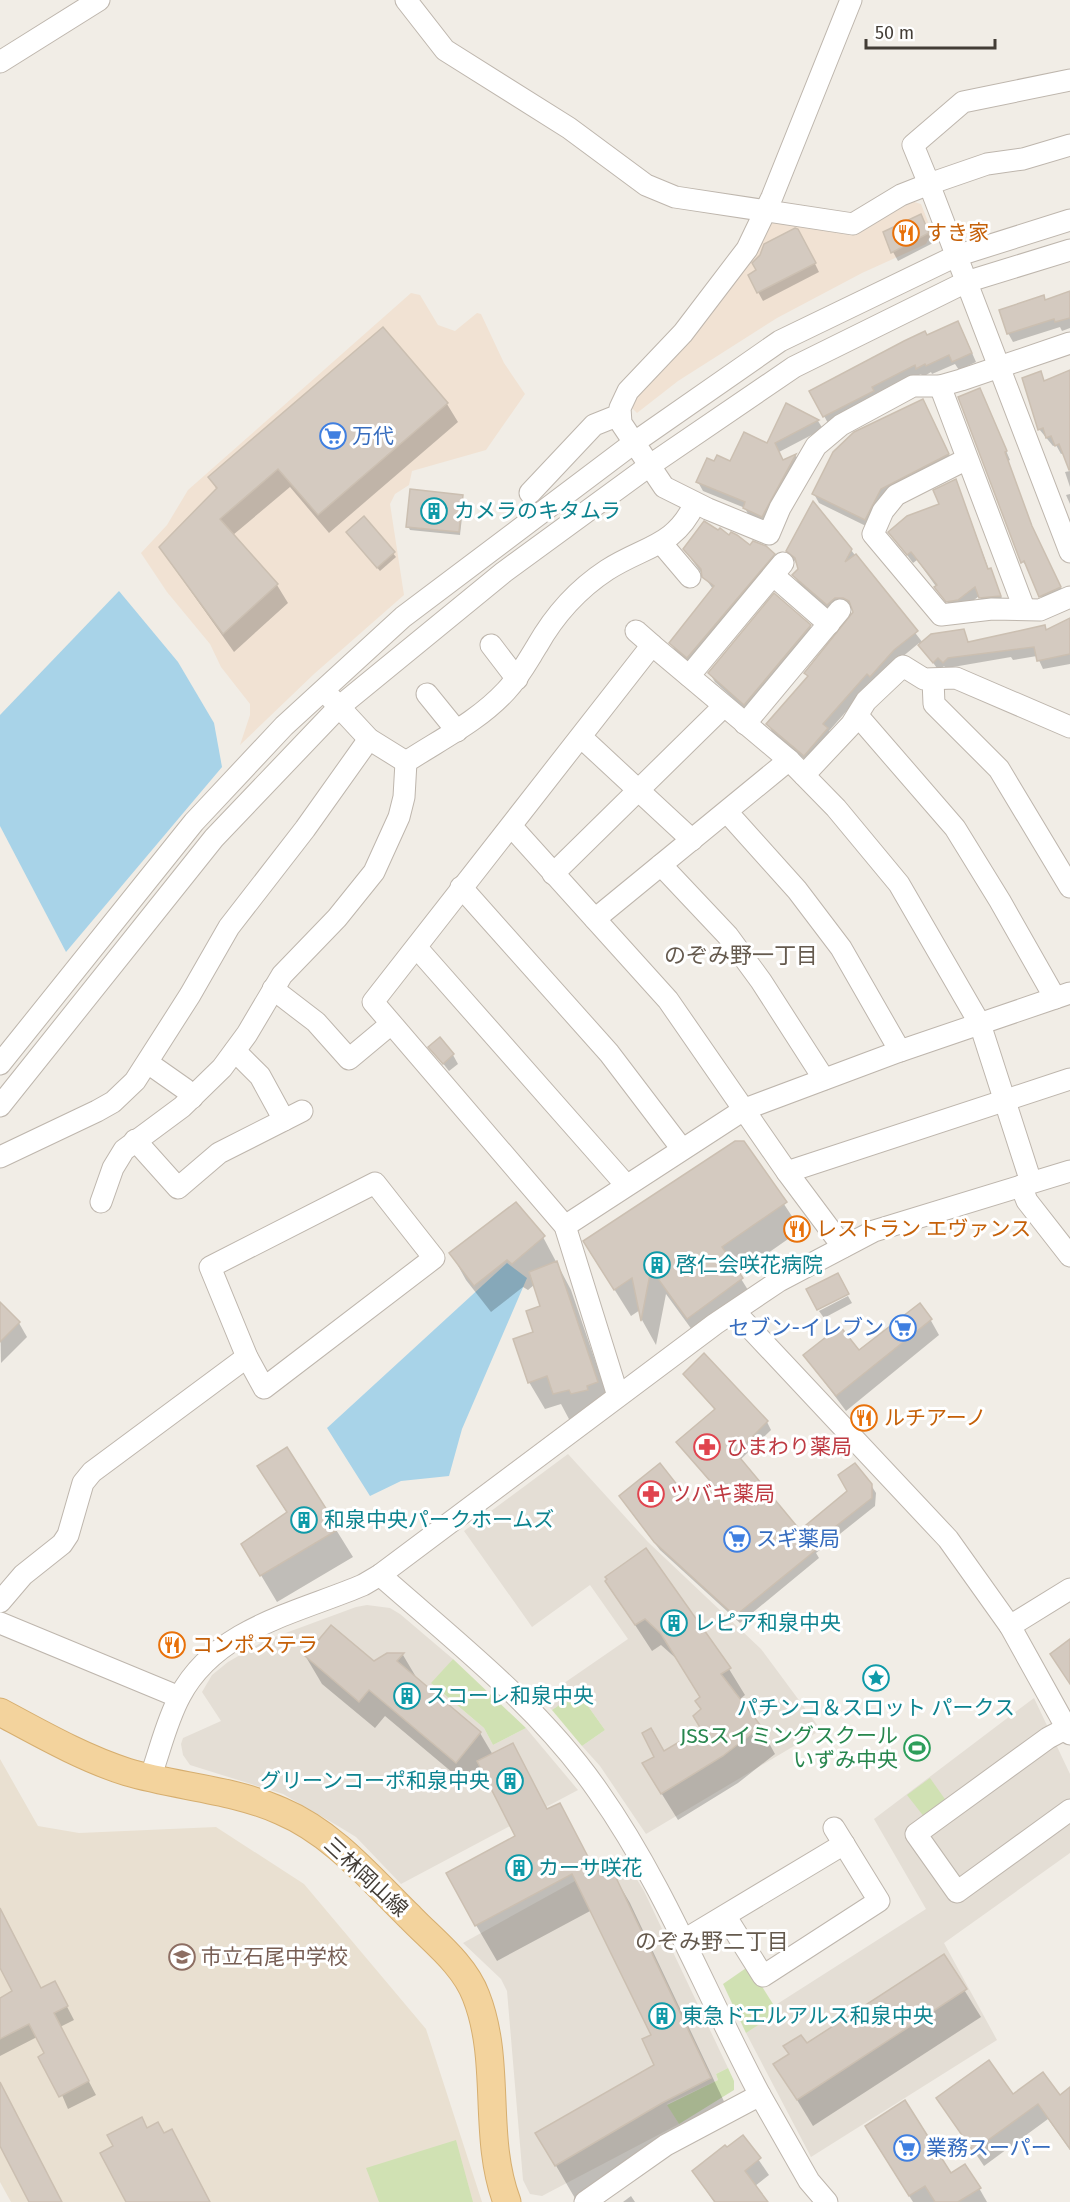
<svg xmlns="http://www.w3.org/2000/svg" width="1070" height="2202" font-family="'Fira Sans','Noto Sans JP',sans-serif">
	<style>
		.residential { fill: #e4ded5 }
		.commercial { fill: #f1e2d3 }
		.education { fill: #e9e0d1 }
		.green { fill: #d0e1b3 }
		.water { fill: #a8d3e8 }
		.shadow { fill: #0003 }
		.building { fill: #d4cac0; stroke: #cbbfb1; stroke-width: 1.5 }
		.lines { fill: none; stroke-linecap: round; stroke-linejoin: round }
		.minor-casing { stroke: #beb6ad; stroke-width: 23 }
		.major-casing { stroke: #d6ae6f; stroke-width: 29 }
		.minor { stroke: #fff; stroke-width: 21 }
		.major { stroke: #f3d39d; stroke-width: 27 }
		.labels { text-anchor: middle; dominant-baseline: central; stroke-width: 6; stroke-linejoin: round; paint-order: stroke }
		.food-label { font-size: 21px; fill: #c56008; stroke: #fff; text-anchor: start }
		.shop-label { font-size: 21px; fill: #366cbe; stroke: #fff; text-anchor: start }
		.culture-label { font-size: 21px; fill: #0d838f; stroke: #fff; text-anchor: start }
		.health-label { font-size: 21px; fill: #be3a42; stroke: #fff; text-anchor: start }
		.leisure-label { font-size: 21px; fill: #27864d; stroke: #fff; text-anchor: end }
		.street-label { font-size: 21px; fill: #433d36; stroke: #fff }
		.education-label { font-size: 21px; fill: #785e54; stroke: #fff; text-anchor: start }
		.neighbourhood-label { font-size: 22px; fill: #655a4e; stroke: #fff }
	</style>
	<rect width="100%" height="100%" fill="#f1ede6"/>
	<g class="residential">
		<polygon points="568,1454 648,1542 761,1649 821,1730 646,1834 600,1766 582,1746 605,1730 578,1692 552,1710 541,1699 628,1639 590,1585 532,1627 464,1531"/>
		<polygon points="367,1605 390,1608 400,1614 453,1659 432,1684 484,1728 493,1745 526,1728 578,1790 401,1884 356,1837 338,1826 283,1794 190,1765 183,1755 181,1744 183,1738 221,1721 202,1692 212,1675 228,1662 264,1641 356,1607"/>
		<polygon points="1034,1698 1070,1774 1070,1853 944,1943 997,2040 811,2157 746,2033 777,2012 774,2006 926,1909 874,1819"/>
		<polygon points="622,1855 644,1891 728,2068 716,2074 718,2080 667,2104 679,2124 542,2196 530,2194 523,2180 507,1991 501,1979 463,1943"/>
	</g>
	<g class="commercial">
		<polygon points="911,201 921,204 932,232 926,244 862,273 777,318 678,381 637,413 632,408 638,392 769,223 776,219 854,234"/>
		<polygon points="411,293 420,295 438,325 455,331 477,313 481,314 504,363 525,394 486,450 412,471 409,485 395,494 390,504 404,595 314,674 240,745 250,715 250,704 221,667 210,644 167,592 141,553 167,525 188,490"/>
	</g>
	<polygon class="education" points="0,1759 38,1826 79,1833 216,1827 304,1884 426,2029 482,2202 11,2202 0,2182"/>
	<g class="green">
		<polygon points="453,1659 526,1728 493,1745 484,1728 431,1683"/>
		<polygon points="578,1692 605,1730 582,1746 552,1710"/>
		<polygon points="930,1778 947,1802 925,1818 907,1795"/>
		<polygon points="749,1966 778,2012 746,2033 723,1984"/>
		<polygon points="728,2068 734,2081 734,2090 679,2124 667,2105 718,2080 716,2074"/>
		<polygon points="456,2140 473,2202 379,2202 366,2168"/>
	</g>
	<g class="water">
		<polygon points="119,591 178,662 214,723 222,767 66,952 0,826 0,715"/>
		<polygon points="507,1263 527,1278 462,1429 449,1476 401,1481 370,1496 327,1428"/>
	</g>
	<g class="shadow">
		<polygon points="920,216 933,243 898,261 893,252 897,225"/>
		<polygon points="803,239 819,272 763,301 758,292"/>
		<polygon points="1070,293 1070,328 1062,331 1060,327 1013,342 1008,333 1045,301"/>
		<polygon points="383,329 447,404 458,422 329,533 290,487 233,535 277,585 288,603 234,652 160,548 217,490 210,478"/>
		<polygon points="963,332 976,362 959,370 955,364 932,374 931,372 923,377 921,374 875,396 829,425 811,392 927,337"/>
		<polygon points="1070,372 1070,469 1064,453 1061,454 1056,445 1053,446 1039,429 1040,373 1045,382"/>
		<polygon points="980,389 1010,460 1008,461 1036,537 1065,596 1045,605 1030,570 1023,562 960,398"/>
		<polygon points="787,405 818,421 823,429 779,452 783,462 796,456 800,464 767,525 749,516 745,508 703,491 698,482 715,463 731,463 767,445"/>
		<polygon points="927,409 953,463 870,528 819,503 814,494"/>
		<polygon points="1070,471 1070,487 1065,472"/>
		<polygon points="956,481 989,570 1005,605 985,606 979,596 963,609 953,610 917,560 913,563 890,532 941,505"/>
		<polygon points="1070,494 1070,504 1066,495"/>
		<polygon points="462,496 464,500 460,535 410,530 408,526"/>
		<polygon points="364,518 396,557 380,571 350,536"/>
		<polygon points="730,537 773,555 779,564 693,666 676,652 671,643 713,589 684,549"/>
		<polygon points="851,550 923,643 963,631 969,644 1047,632 1070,620 1070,664 1043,669 1037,656 1013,660 1011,657 953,667 948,671 944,666 939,671 919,643 872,682 829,731 832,738 810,764 773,733 768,724 809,678 854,612 849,606 833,613 799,584 794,575 800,569 788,551"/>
		<polygon points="810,626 815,635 749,713 715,682 710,674"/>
		<polygon points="430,1047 453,1055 458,1064 449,1071"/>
		<polygon points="743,1142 801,1230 738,1274 758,1306 703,1345 666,1294 656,1345 642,1320 640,1310 631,1316 601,1268"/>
		<polygon points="543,1237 571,1290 612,1410 570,1421 561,1404 545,1409 529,1382 534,1333 542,1307 534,1285 528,1290 523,1287 491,1312 466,1280 451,1253"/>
		<polygon points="848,1296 852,1303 824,1318 819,1311"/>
		<polygon points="0,1304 19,1323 27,1337 1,1363"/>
		<polygon points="930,1319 939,1335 846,1411 805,1356 858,1352"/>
		<polygon points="684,1374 767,1422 771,1430 740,1460 799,1532 871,1485 876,1493 875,1506 816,1553 819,1558 740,1623 660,1550 625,1504 689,1502 711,1483 677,1441 715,1410"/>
		<polygon points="286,1449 353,1557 277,1602 243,1545 287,1513 259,1467"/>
		<polygon points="607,1582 729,1669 745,1695 739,1700 760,1727 775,1754 738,1783 678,1820 660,1791 656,1758 703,1730 701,1698 679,1661 661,1645 652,1651"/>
		<polygon points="403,1655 419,1682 480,1733 493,1755 512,1745 548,1810 559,1805 597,1873 609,1867 630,1903 730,2114 576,2200 537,2133 656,2066 653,2035 592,1910 497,1961 476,1925 517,1837 485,1773 472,1789 385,1716 375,1728 322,1684 306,1657 374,1663 383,1656"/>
		<polygon points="0,1910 41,1990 62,1997 74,2020 60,2027 96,2095 68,2109 37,2037 0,2056 0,1999 14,1992 0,1965"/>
		<polygon points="943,1956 981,2017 813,2126 775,2064"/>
		<polygon points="1070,2089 1070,2150 1048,2119 984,2166 938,2098 1059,2097"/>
		<polygon points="743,2137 769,2175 755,2186 766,2202 714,2202 693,2171"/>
		<polygon points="877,2145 979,2188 987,2202 913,2202"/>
		<polygon points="631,2196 635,2202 623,2202"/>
	</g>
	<g class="building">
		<polygon points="921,214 929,233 891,253 883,232"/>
		<polygon points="795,228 798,229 816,263 757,293 748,275 756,270 752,263 760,255 764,244"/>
		<polygon points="1070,291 1070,318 1055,322 1054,319 1007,334 999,310 1044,295 1045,300"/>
		<polygon points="958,321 972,353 952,362 949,355 926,366 925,364 916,369 915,365 872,387 874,391 823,417 809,391 904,341 925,331 927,335"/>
		<polygon points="383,327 448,403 318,515 278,469 220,519 278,584 223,634 159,547 217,488 208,477"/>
		<polygon points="1070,370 1070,470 1069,470 1059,444 1055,446 1051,436 1046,438 1043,428 1038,430 1022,378 1041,371 1044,381"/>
		<polygon points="980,388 1007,451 1005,452 1032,526 1061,587 1039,597 1024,561 1021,563 958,397"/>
		<polygon points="923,399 949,454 881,489 865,520 812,494 833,452 854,432"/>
		<polygon points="786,403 819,420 775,443 783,460 796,454 762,517 743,508 745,502 696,482 707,458 714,461 717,455 730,461 744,432 767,443"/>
		<polygon points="956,479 988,569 991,568 1001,596 979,598 975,587 958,600 946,602 934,587 937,585 911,552 907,555 888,532 907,516 939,504 933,490"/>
		<polygon points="410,489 463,495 459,532 406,527"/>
		<polygon points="813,501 852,549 845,562 856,554 918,631 894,650 870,677 867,674 823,724 828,728 804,756 766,724 808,676 804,673 853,612 849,601 843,598 835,598 827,605 792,575 798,569 795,558 786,551"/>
		<polygon points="364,516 395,552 377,568 346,532"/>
		<polygon points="704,521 718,530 720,528 729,535 731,532 737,535 750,545 753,541 766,546 775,554 687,658 669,643 714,586 702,577 701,569 683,549"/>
		<polygon points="774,593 811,625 744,705 708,673"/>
		<polygon points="1070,618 1070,654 1037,661 1034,647 948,658 943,663 938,658 933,663 918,645 931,634 964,629 968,642 1045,625 1046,630"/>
		<polygon points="440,1037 454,1054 443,1064 428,1047"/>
		<polygon points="735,1141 744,1141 787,1202 722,1247 743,1278 687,1319 651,1269 641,1321 632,1278 614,1290 583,1241"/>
		<polygon points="516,1202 545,1236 512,1264 507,1260 474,1286 449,1253"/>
		<polygon points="557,1261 598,1382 587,1386 588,1390 571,1394 569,1390 553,1394 547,1376 528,1383 513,1339 533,1332 526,1311 540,1306 529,1272"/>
		<polygon points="838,1273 849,1294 817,1310 806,1289"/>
		<polygon points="0,1302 20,1322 0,1342"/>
		<polygon points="920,1303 932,1319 836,1396 803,1355 840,1326 859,1350"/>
		<polygon points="704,1353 768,1421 736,1453 800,1530 847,1491 838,1475 855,1463 872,1484 872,1498 812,1545 816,1550 735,1616 654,1542 619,1496 660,1463 689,1500 711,1482 676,1442 715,1409 683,1374"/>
		<polygon points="287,1447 339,1529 260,1576 241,1544 287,1512 257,1466"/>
		<polygon points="646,1548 731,1668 721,1674 761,1726 723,1756 661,1794 642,1763 654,1757 642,1733 651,1728 664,1751 701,1729 693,1716 701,1709 695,1701 700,1697 661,1634 645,1619 635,1625 605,1581 607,1579 605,1577"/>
		<polygon points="331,1625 374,1661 387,1653 404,1653 397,1661 481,1732 456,1763 369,1690 359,1702 305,1656"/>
		<polygon points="1070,1639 1070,1684 1050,1654"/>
		<polygon points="513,1743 547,1809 560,1803 596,1872 610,1865 711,2078 662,2103 555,2166 535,2133 654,2065 642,2039 651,2035 572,1874 475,1926 446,1873 515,1836 477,1761"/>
		<polygon points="0,1908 41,1988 55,1981 68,2006 54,2013 89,2081 59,2097 38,2057 44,2053 29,2024 0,2039 0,1998 12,1991 0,1968"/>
		<polygon points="944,1954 967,1989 797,2100 773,2064 789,2054 783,2046 801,2035 807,2043"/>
		<polygon points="989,2060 1013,2094 1043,2072 1060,2095 1070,2087 1070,2149 1038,2104 973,2151 936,2098"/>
		<polygon points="0,2082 62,2202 29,2202 0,2146"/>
		<polygon points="905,2100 951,2173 965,2164 981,2188 958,2202 935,2202 925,2186 909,2196 865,2126"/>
		<polygon points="142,2117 147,2128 158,2122 164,2133 172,2129 210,2202 126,2202 100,2153 113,2146 107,2135"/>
		<polygon points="743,2135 761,2158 745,2171 768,2202 715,2202 692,2171 725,2145 727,2147"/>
	</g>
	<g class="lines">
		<g class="minor-casing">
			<g id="minor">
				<polyline points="406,0 445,50 569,128 646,185 675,197 853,224 901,195 929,184 1070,552"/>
				<polyline points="851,0 772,197 747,249 683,333 628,391 620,408 621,423 664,487 708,509 769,534 780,508 816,446 841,425 913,386 940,386 961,380 1070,343"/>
				<polyline points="0,62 99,0"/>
				<polyline points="1070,80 963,102 913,145 929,184 987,164 1023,159 1070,145"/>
				<polyline points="940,386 1024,608"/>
				<polyline points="967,459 896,495 883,511 873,534 941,615 992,609 1040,610 1070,597"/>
				<polyline points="530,493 594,425 619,415"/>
				<polyline points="662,544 690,577"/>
				<polyline points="774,576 829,624"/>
				<polyline points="636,631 652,645"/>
				<polyline points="491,645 517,679"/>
				<polyline points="689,676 783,563"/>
				<polyline points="933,680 934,704 999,769 1070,887"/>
				<polyline points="427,694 457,731"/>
				<polyline points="330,697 369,739 406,762"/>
				<polyline points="858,716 955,828 1000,901 1055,998"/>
				<polyline points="745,724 840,610"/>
				<polyline points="581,737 692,840"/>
				<polyline points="804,775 851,725 866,701 903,666 924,679 956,678 1070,727"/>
				<polyline points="727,812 797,890 841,948 900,1051"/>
				<polyline points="512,827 668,1000 787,1172 843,1247"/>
				<polyline points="661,865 728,936 761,981 824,1079"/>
				<polyline points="553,874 724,706"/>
				<polyline points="461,887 609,1053 682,1149"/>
				<polyline points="595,919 789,760"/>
				<polyline points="417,948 626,1185"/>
				<polyline points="273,989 316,1022 349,1059 391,1024"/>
				<polyline points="235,1051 260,1076 284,1120"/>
				<polyline points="148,1063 185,1089 192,1098"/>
				<polyline points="0,1064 194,822 284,726 403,617 635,442 780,341 956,256 1070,220"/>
				<polyline points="0,1106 214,838 339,707 504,572 649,466 794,367 966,282 1070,250"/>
				<polyline points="135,1140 178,1188 219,1153 302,1111"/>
				<polyline points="0,1157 97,1111 113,1102 135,1081 190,995 229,927 305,829 369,739"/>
				<polyline points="787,1172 1070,1079"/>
				<polygon points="375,1183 434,1258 264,1388 247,1357 210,1267"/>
				<polyline points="1021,1186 1027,1201 1070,1256"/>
				<path d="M101,1202L113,1168L124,1150L182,1107L222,1068L247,1034L282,975L337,918L374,872L399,817L404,797L406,762C441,739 477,722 506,691C519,677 527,662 537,646C554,616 578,589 607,570C644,546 675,547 695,503"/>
				<polyline points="565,1226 745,1109 900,1051 1070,993"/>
				<polyline points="735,1312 948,1539 1010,1626 1070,1734"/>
				<polyline points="618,1396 565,1226 373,1002 652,645 789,760 836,808 899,884 980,1024 1031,1182"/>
				<path d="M380,1575C456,1642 540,1707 598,1791C665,1886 706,1994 760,2095"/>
				<polyline points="0,1602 23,1575 62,1544 68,1535 83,1483 92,1472 247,1357"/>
				<polyline points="0,1623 179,1697"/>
				<polyline points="1010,1626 1070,1589"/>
				<polyline points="1067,1728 1048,1738 916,1834 957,1892 1070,1810"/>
				<path d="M150,1778C160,1751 166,1722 180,1696C216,1628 297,1613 363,1585L380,1575L715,1324L779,1281L874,1231L1070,1171"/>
				<polyline points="726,1917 763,1976 879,1901 834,1828"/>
				<polyline points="684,1940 844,1844"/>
				<polyline points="585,2202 666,2145 760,2095 809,2181 827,2202"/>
			</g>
		</g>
		<g class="major-casing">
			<path id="major" d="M0,1712C41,1734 83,1758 127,1772C178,1787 232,1789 281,1811C333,1833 370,1878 410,1917C433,1941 464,1964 476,1996C502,2062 482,2136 507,2202"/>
		</g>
		<use href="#minor" class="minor"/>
		<use href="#major" class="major"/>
	</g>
	<defs>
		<g id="restaurant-ring" transform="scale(1.35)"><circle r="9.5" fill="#fff" stroke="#e8710a" stroke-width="1.5"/><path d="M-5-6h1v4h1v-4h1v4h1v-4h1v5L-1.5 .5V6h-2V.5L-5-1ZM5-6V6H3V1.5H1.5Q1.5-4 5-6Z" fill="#e8710a"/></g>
		<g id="supermarket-ring" transform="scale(1.35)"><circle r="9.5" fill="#fff" stroke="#3f7fe0" stroke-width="1.5"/><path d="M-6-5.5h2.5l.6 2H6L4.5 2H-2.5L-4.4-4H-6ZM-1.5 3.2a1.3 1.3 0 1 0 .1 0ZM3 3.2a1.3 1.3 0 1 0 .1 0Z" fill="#3f7fe0"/></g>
		<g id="building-ring" transform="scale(1.35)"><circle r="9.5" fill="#fff" stroke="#0f9aa8" stroke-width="1.5"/><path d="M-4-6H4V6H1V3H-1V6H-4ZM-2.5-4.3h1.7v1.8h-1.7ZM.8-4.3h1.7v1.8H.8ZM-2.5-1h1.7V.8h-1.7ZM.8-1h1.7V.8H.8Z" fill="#0f9aa8"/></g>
		<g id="pharmacy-ring" transform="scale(1.35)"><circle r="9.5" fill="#fff" stroke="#e0444e" stroke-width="1.5"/><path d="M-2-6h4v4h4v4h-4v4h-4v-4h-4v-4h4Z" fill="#e0444e"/></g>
		<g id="sight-ring" transform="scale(1.35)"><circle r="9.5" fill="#fff" stroke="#0f9aa8" stroke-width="1.5"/><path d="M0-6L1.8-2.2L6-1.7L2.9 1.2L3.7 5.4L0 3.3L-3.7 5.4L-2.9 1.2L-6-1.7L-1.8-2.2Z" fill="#0f9aa8"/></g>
		<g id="stadium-ring" transform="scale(1.35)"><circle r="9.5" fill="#fff" stroke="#2e9e5b" stroke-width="1.5"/><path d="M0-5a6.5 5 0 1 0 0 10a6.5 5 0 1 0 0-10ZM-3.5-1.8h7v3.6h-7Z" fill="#2e9e5b"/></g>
		<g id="school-ring" transform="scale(1.35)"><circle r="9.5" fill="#fff" stroke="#8d6e63" stroke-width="1.5"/><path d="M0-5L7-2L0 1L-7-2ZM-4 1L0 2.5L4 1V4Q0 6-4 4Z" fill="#8d6e63"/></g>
	</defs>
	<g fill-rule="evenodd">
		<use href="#restaurant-ring" x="906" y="233"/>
		<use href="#supermarket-ring" x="333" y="436"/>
		<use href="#building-ring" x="434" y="511"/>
		<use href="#restaurant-ring" x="797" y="1229"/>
		<use href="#building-ring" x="657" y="1265"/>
		<use href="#supermarket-ring" x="903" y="1328"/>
		<use href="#restaurant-ring" x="864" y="1418"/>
		<use href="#pharmacy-ring" x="707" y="1447"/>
		<use href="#pharmacy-ring" x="651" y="1494"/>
		<use href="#building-ring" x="304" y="1520"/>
		<use href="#supermarket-ring" x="737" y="1539"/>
		<use href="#building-ring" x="674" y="1623"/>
		<use href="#restaurant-ring" x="172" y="1645"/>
		<use href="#sight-ring" x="876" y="1678"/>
		<use href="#building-ring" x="407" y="1696"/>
		<use href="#stadium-ring" x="917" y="1748"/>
		<use href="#building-ring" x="510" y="1781"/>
		<use href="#building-ring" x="519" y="1868"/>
		<use href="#school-ring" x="182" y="1957"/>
		<use href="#building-ring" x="662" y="2016"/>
		<use href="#supermarket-ring" x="907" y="2148"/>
	</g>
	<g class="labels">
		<g class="food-label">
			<text x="926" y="233">すき家</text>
			<text x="816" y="1229">レストラン エヴァンス</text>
			<text x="884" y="1418">ルチアーノ</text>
			<text x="192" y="1645">コンポステラ</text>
		</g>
		<g class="shop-label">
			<text x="352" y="436">万代</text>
			<text x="884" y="1328" text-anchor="end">セブン-イレブン</text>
			<text x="756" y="1539">スギ薬局</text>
			<text x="926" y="2148">業務スーパー</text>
		</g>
		<g class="culture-label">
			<text x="454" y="511">カメラのキタムラ</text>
			<text x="676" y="1265">啓仁会咲花病院</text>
			<text x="324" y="1520">和泉中央パークホームズ</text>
			<text x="694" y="1623">レピア和泉中央</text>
			<text x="426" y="1696">スコーレ和泉中央</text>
			<text x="876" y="1708" text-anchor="middle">パチンコ＆スロット パークス</text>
			<text x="490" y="1781" text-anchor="end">グリーンコーポ和泉中央</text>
			<text x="538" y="1868">カーサ咲花</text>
			<text x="682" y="2016">東急ドエルアルス和泉中央</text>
		</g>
		<g class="health-label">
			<text x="726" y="1447">ひまわり薬局</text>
			<text x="670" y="1494">ツバキ薬局</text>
		</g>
		<g class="leisure-label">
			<text x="898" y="1736">JSSスイミングスクール<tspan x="898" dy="24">いずみ中央</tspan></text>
		</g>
		<g class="street-label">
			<text transform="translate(366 1877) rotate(43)">三林岡山線</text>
		</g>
		<g class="education-label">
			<text x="201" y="1957">市立石尾中学校</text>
		</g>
		<g class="neighbourhood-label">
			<text x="741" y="955">のぞみ野一丁目</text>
			<text x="712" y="1941">のぞみ野二丁目</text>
		</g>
	</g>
	<path d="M866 39v9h129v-9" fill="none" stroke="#433d36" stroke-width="3"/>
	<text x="875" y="39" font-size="18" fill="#433d36" stroke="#ffffff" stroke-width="4.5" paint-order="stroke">50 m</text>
</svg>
